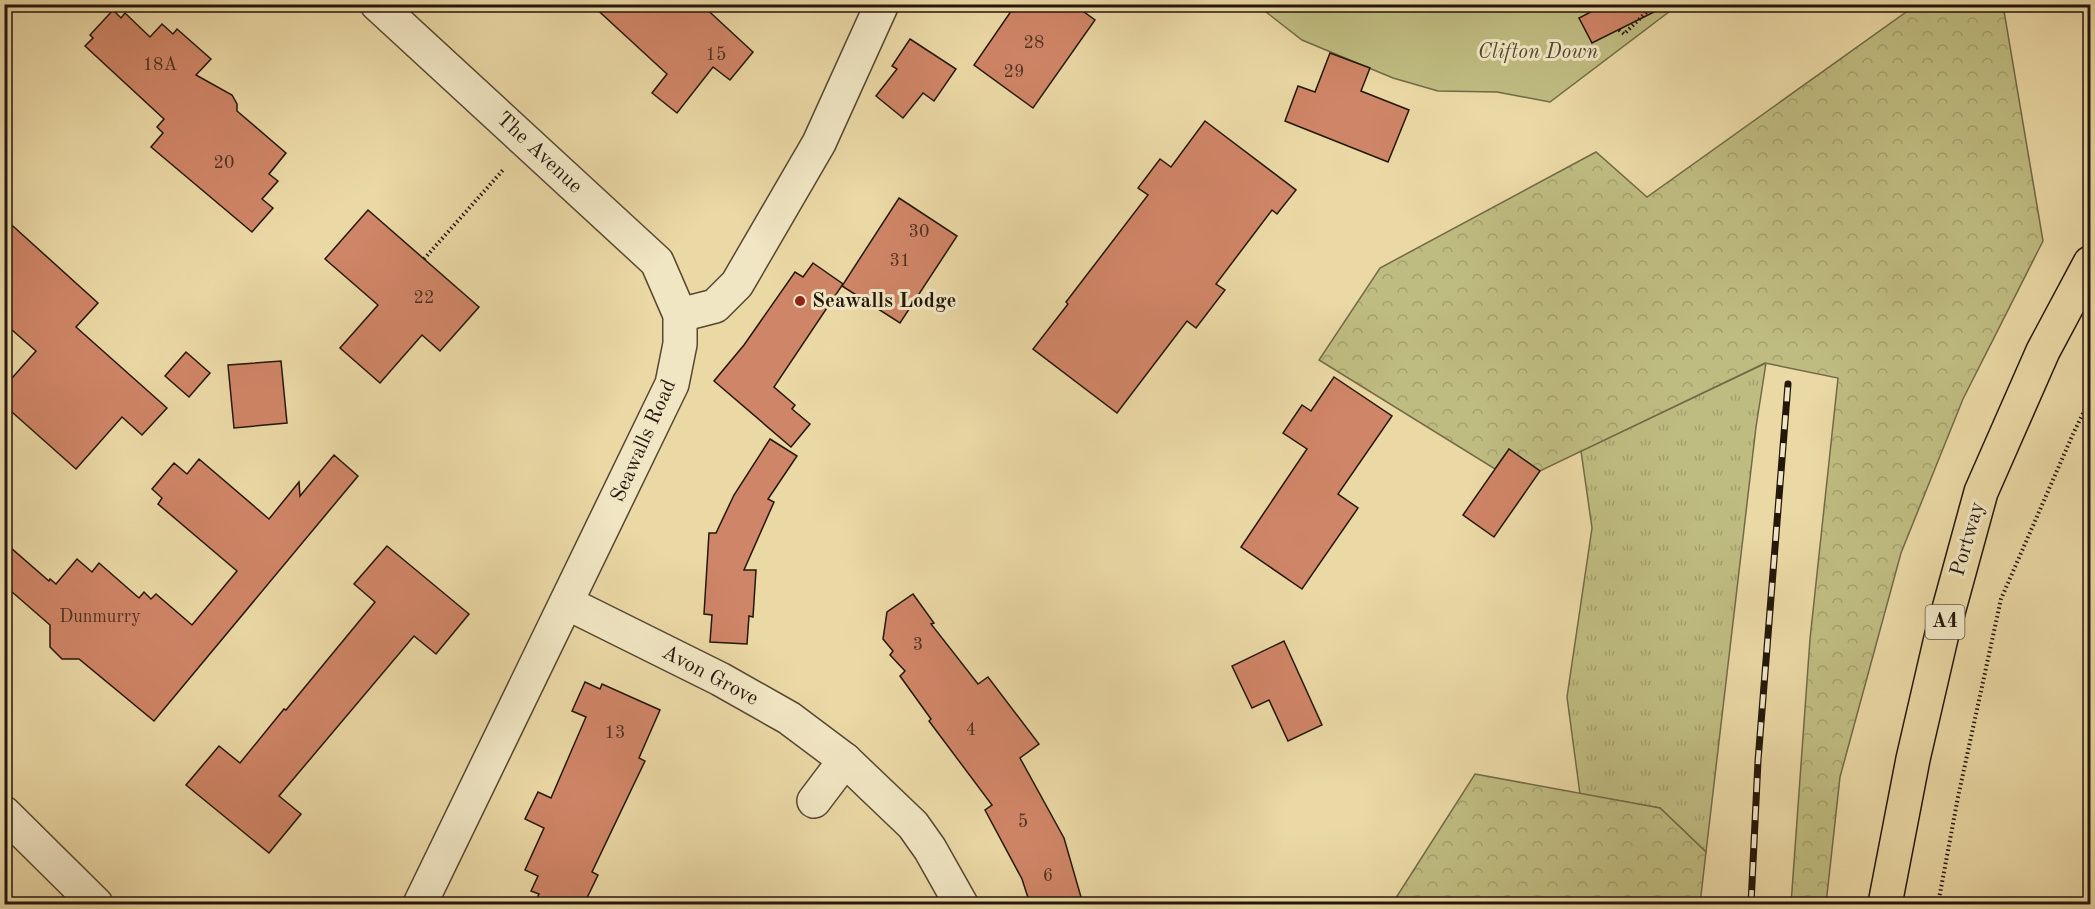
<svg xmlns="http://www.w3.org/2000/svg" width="2095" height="909" font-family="'Old Standard TT',serif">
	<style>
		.grass { fill: url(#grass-tufts); stroke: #726a46; stroke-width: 1.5 }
		.forest { fill: url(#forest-crowns); stroke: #726a46; stroke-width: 1.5 }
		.park { fill: #bfbc81; stroke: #726a46; stroke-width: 1.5 }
		.building { fill: #cf8567; stroke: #24170a; stroke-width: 1.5 }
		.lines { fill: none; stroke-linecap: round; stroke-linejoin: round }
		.street-casing { stroke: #564731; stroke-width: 36 }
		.highway-casing { stroke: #24170a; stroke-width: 36 }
		.path { stroke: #24170a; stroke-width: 4; stroke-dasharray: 1.5 3; stroke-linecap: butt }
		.street { stroke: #f1e6c4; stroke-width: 33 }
		.highway { stroke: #ead8a5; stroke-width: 33 }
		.rail-casing { stroke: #24170a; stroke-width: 7 }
		.rail { stroke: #f1e6c4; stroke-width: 4.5; stroke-dasharray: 14; stroke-linecap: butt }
		.poi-dot { fill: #8f2418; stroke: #f1e6c4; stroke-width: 2 }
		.labels { text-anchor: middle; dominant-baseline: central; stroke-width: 6; stroke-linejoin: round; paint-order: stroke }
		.number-label { font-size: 18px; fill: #4f3221 }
		.shield { fill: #f1e6c4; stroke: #625542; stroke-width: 1.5 }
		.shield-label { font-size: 20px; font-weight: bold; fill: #24170a }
		.park-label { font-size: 21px; font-style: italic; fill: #52492e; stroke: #f1e6c4 }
		.street-label { font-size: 21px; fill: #24170a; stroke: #f1e6c4 }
		.poi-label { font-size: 21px; font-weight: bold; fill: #24170a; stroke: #f1e6c4; text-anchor: start }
	</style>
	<defs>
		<pattern id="grass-tufts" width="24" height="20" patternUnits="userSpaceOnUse" patternTransform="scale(1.5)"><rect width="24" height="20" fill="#bfbc81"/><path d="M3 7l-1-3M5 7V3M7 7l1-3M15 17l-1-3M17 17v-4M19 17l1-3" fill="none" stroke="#a4a16e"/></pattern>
		<pattern id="forest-crowns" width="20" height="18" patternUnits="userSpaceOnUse" patternTransform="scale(1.5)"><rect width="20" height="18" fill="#bfbc81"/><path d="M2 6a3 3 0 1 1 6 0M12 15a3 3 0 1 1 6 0" fill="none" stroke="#a4a16e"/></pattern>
	</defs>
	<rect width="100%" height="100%" fill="#ead8a5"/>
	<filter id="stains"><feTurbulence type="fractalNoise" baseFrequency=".00333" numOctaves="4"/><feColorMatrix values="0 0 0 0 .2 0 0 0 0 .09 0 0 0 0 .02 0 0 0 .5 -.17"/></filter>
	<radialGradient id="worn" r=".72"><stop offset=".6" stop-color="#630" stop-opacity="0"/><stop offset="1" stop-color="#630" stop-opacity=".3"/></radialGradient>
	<polygon class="grass" points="1766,363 1756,427 1706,852 1660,808 1580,794 1567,697 1592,528 1581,451"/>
	<g class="forest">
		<polygon points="1916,5 2003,5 2043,241 1963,399 1901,553 1840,777 1826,904 1791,904 1810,639 1838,378 1765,363 1540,471 1509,449 1495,469 1319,360 1380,268 1596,152 1647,197"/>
		<polygon points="1475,774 1660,808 1706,852 1700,904 1392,904"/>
	</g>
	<polygon class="park" points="1257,5 1678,5 1550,102 1497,92 1438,91 1393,78 1302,40"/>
	<g class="building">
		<polygon points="591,4 701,4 753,52 730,80 713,67 677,113 652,93 667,74"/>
		<polygon points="1016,4 1073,4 1095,20 1033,108 974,65"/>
		<polygon points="1606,4 1670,4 1592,43 1579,18"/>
		<polygon points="113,10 121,18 125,13 150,37 162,24 173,34 177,29 211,59 196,75 232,95 237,104 237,111 286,153 269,174 278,181 262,199 273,208 252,232 151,147 163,133 157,127 164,119 85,46 93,38 90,35"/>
		<polygon points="910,39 956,69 934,101 923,93 903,118 876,96 897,69 892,66"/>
		<polygon points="1330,53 1370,68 1361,91 1409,110 1388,162 1285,121 1298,86 1315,92"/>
		<polygon points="1205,121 1296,190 1277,214 1272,210 1216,284 1225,290 1196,328 1187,321 1117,413 1033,349 1068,304 1066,302 1148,195 1138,188 1160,159 1171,167"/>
		<polygon points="899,198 957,236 900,323 842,286"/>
		<polygon points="368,210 479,307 440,351 422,335 380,383 340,348 378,305 325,259"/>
		<polygon points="4,218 98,303 76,327 167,408 142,435 122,417 76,469 4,405 4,387 36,351 4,323"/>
		<polygon points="813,263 843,284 774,387 795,405 792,409 810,424 791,447 714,381 744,345 795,272 803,277"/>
		<polygon points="186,352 210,373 189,397 165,376"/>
		<polygon points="281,361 287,423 234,428 228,365"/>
		<polygon points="1334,377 1392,416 1338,494 1358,508 1302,589 1241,547 1307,449 1283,433 1302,405 1311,411"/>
		<polygon points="770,439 797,456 768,499 774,502 744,570 756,570 753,617 749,616 747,644 710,642 712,615 704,614 709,533 716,533 734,495"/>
		<polygon points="1509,449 1540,471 1494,537 1463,515"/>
		<polygon points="334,455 358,476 154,721 79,659 62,659 50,647 50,625 4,585 4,542 49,581 50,579 56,584 77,559 92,572 99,563 139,598 144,592 151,599 156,594 192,625 237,571 158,504 162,498 152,489 174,463 187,474 199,459 269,519 299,482 300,496"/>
		<polygon points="387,546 469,614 436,654 414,636 279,796 301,814 269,853 186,785 219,746 240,763 284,709 286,710 375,602 354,584"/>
		<polygon points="913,594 934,623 931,624 978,684 988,677 1039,744 1020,758 1064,838 1083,904 1030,904 1022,879 985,810 992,805 929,721 931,719 900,676 905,671 890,655 893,651 883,639 887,612"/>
		<polygon points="1284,641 1322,725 1288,741 1269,700 1252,708 1232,666"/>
		<polygon points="585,682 600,689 602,684 660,710 639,758 645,761 592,872 598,875 584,904 534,904 539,894 531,891 538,876 525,870 544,828 525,819 538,792 551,798 586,717 572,711"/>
	</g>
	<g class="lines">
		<g class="street-casing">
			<g id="street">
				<polyline points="377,4 657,262 680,315 680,344 672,384 420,904"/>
				<polyline points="680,315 715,306 737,284 819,143 882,4"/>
				<polyline points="567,603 720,679 789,718 845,760 913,825 930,849 961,904"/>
				<polyline points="814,801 845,760"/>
				<polyline points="4,813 96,904"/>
			</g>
		</g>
		<g class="highway-casing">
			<polyline id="highway" points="1885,904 1913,759 1941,638 1981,492 2043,351 2090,263"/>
		</g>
		<g class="path">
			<polyline points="1619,30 1624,34 1655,4"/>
			<polyline points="424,259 503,170"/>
			<polyline points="1938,904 1958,797 2001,599 2073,434 2090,399"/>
		</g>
		<use href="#street" class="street"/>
		<use href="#highway" class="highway"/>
		<g class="rail-casing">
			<polyline id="rail" points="1751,904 1758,761 1788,384"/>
		</g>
		<use href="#rail" class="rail"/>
	</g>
	<circle class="poi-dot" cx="800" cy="301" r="6"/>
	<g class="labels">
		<g class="number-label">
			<text x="1034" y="43">28</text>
			<text x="716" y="55">15</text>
			<text x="160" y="65">18A</text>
			<text x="1014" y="72">29</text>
			<text x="224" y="163">20</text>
			<text x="919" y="232">30</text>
			<text x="900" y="261">31</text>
			<text x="424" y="298">22</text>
			<text x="100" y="617">Dunmurry</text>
			<text x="918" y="645">3</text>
			<text x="971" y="730">4</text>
			<text x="615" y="733">13</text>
			<text x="1023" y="822">5</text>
			<text x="1048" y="876">6</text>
		</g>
		<rect class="shield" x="1925.5" y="605" width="39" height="34" rx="4.5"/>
		<g class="shield-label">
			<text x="1945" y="622">A4</text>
		</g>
		<g class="park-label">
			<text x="1538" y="52">Clifton Down</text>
		</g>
		<g class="street-label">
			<text transform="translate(539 153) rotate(43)">The Avenue</text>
			<text transform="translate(644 441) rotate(-66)">Seawalls Road</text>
			<text transform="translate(1968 539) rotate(-74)">Portway</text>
			<text transform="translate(710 676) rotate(28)">Avon Grove</text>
		</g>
		<g class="poi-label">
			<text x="812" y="301">Seawalls Lodge</text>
		</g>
	</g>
	<rect width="2095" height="909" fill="none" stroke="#ead8a5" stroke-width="24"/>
	<rect x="6" y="6" width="2083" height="897" fill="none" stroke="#24170a" stroke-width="3"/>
	<rect x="12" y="12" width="2071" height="885" fill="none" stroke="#24170a" stroke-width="1.5"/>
	<rect width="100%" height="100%" filter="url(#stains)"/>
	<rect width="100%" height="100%" fill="url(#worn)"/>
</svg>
